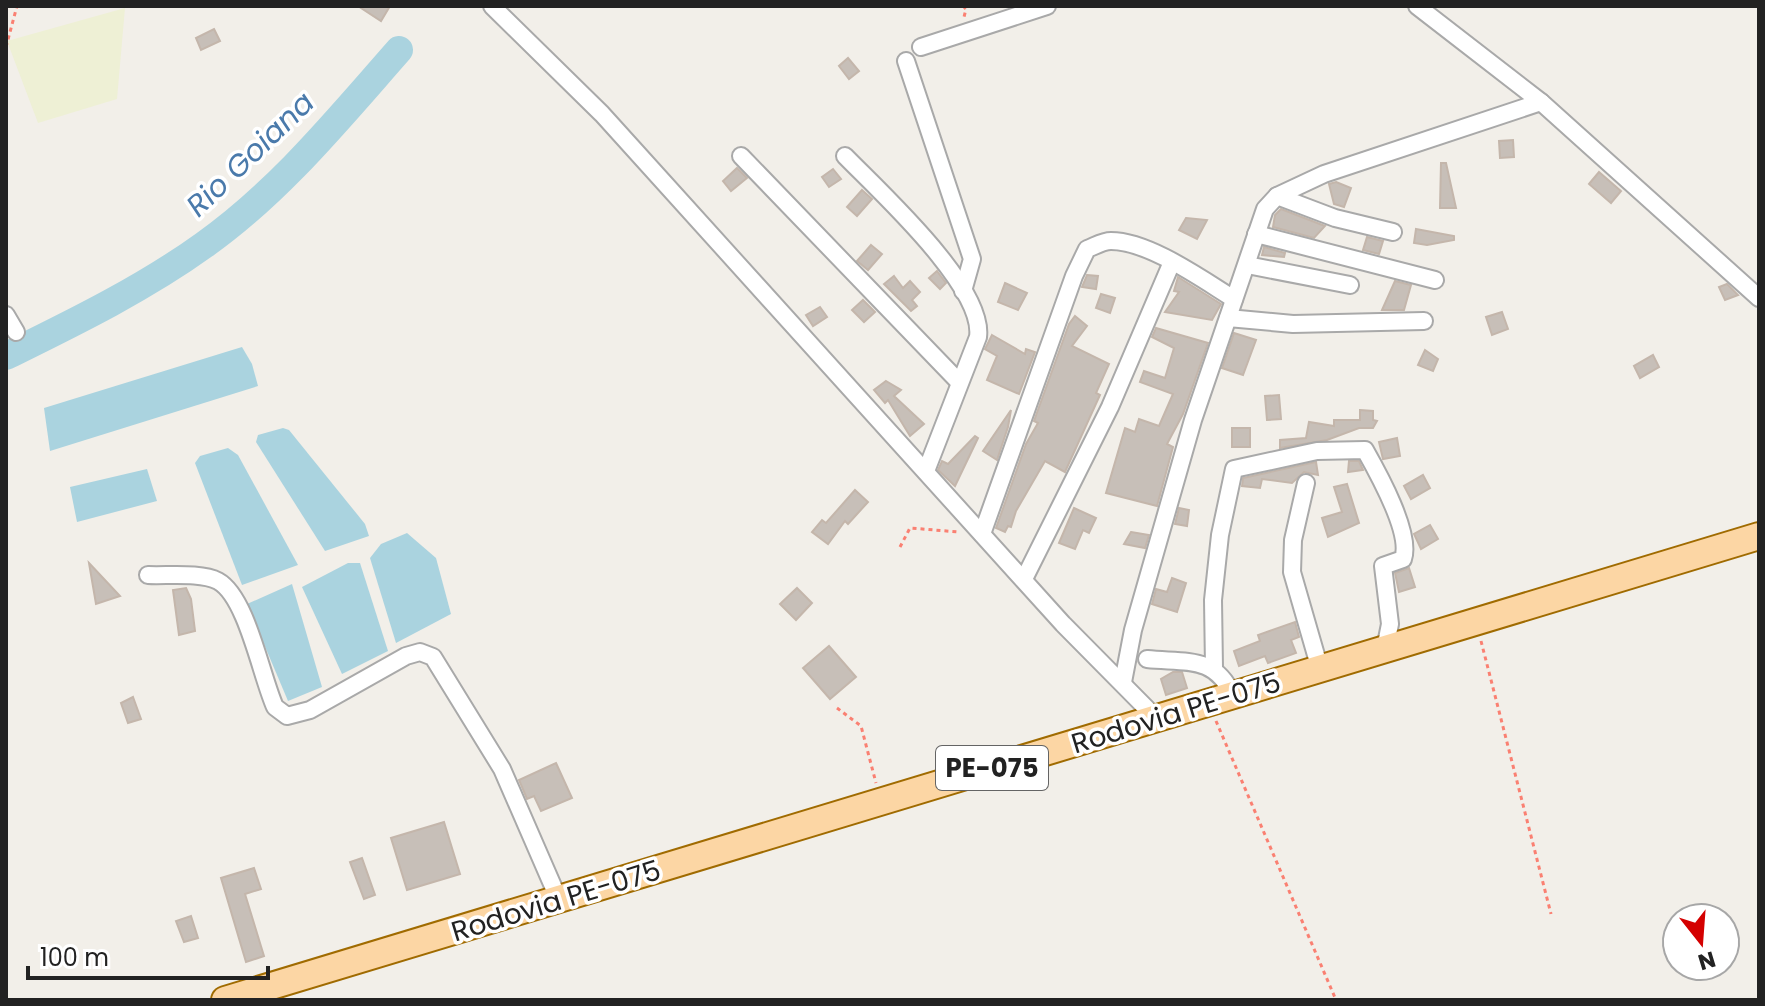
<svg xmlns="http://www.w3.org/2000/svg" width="1765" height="1006" font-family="Poppins,sans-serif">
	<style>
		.farmland { fill: #eef0d5 }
		.water { fill: #aad3df }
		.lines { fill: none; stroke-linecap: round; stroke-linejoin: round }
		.river { stroke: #aad3df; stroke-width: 28 }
		.building { fill: #c7bfb8; stroke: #c4b6ab; stroke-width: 2 }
		.minor-casing { stroke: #a9a9a9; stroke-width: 20 }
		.primary-casing { stroke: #a06b00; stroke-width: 30 }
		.path { stroke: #fa8072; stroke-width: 3; stroke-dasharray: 4 4; stroke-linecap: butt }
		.minor { stroke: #fff; stroke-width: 16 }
		.primary { stroke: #fcd6a4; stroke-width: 26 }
		.labels { text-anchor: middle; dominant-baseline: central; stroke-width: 7; stroke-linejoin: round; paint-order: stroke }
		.shield { fill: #fff; stroke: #646464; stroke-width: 2 }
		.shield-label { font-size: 26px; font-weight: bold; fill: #222 }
		.street-label { font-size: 28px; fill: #222; stroke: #fff }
		.water-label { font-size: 30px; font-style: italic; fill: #4a7aab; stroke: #fff }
	</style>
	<rect width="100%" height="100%" fill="#f2efe9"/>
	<polygon class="farmland" points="125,8 117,99 38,123 7,41"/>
	<g class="water">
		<polygon points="242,347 252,364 258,386 50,451 44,408"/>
		<polygon points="283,428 289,430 365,524 369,536 325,551 256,442 258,435"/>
		<polygon points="228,448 238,455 298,565 242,585 195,463 200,456"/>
		<polygon points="147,469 157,501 77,522 70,487"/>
		<polygon points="407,533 436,558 451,614 396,643 370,558 381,544"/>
		<polygon points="348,563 360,563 388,651 342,674 302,587"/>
		<polygon points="292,584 322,687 288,701 247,604"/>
	</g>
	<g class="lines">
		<path class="river" d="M6,356C73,323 143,289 204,245C279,192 339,118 399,50"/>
	</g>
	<g class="building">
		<polygon points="358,6 390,6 381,21"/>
		<polygon points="214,29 220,41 201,50 196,38"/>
		<polygon points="848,58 859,71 849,79 839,66"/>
		<polygon points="1513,140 1514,157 1500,158 1499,141"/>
		<polygon points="1441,163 1446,163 1456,208 1440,208"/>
		<polygon points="737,168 747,178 731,191 723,181"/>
		<polygon points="833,169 841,179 829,187 822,177"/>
		<polygon points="1599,172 1621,191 1611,203 1589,184"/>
		<polygon points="1336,182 1351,188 1344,207 1334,204 1329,184"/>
		<polygon points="862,190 872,199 857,216 847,207"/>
		<polygon points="1281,209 1325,226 1314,238 1273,227 1275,215"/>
		<polygon points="1186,218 1207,220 1197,239 1179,230"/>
		<polygon points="1416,229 1454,236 1454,240 1427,245 1414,243"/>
		<polygon points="1367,237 1383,241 1379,254 1363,250"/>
		<polygon points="871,245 882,254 868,270 857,261"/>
		<polygon points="1264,247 1285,253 1284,257 1262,255"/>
		<polygon points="937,271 946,283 940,289 929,278"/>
		<polygon points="1087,275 1098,276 1096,289 1082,287"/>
		<polygon points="894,276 903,288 910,281 920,292 912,300 917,306 911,311 884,284"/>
		<polygon points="1178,277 1221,304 1212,320 1165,312 1179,292 1174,291"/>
		<polygon points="1395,281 1411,285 1404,310 1382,310"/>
		<polygon points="1005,283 1027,293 1018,310 998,302"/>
		<polygon points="1727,284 1738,295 1725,300 1719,287"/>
		<polygon points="1101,294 1115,298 1110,313 1096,308"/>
		<polygon points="863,300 875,312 864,322 852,310"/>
		<polygon points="820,307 827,317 813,326 806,315"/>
		<polygon points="1502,312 1508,329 1492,335 1486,317"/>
		<polygon points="1075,316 1087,326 1072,346 1109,364 1096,393 1100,395 1065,472 1045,461 1016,511 1011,527 1008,526 1005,532 996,528 1026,444 1038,423 1034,421 1069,324"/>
		<polygon points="1156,328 1208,343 1183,414 1167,444 1173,447 1157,506 1106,493 1125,428 1135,432 1139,419 1159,426 1173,394 1140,382 1144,371 1165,378 1174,348 1152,337"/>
		<polygon points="1234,333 1256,340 1243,375 1222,368"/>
		<polygon points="992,335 1025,354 1026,349 1035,352 1019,394 987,380 997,356 985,349"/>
		<polygon points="1425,350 1438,359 1433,371 1418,365"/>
		<polygon points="1653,355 1659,367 1640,378 1634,366"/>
		<polygon points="886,381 901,390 894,396 924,424 910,436 888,400 885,403 874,390"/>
		<polygon points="1279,395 1281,419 1267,420 1265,396"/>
		<polygon points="1011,410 1008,427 997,460 983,451"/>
		<polygon points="1360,410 1373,411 1373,420 1377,421 1373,428 1359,428 1327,440 1280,448 1280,440 1306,438 1309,422 1334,426 1334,420 1360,420"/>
		<rect x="1232" y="428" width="18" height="19"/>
		<polygon points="975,436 978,438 955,486 938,470 942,461 948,464"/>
		<polygon points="1397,438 1400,456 1383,459 1379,442"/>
		<polygon points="1349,461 1359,461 1363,470 1348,472"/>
		<polygon points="1316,462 1318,475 1304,472 1292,483 1262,479 1260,488 1242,486 1243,478"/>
		<polygon points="1423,475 1430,488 1411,499 1404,486"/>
		<polygon points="1347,484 1359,523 1328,537 1322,518 1342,512 1334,487"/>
		<polygon points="855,490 868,502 848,524 845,521 828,544 812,532 822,520 826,523"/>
		<polygon points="1074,508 1096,518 1089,533 1083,530 1075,549 1059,543"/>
		<polygon points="1179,508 1189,510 1187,526 1175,524"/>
		<polygon points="1430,525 1438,539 1421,549 1414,534"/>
		<polygon points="1131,532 1149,535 1145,548 1124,544"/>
		<polygon points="89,563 120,596 96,604"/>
		<polygon points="1409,568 1415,587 1399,592 1395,573"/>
		<polygon points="1172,578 1186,583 1177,612 1152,604 1156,589 1167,592"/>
		<polygon points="186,588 191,599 195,631 179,635 173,590"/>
		<polygon points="797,588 812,603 796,620 780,604"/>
		<polygon points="1295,622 1299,637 1291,640 1296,653 1268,663 1265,656 1239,666 1234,651 1260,641 1258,635"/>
		<polygon points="829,646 856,677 830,699 803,668"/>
		<polygon points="1173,672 1182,672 1187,688 1166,695 1161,679"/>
		<polygon points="133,697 141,719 128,723 121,703"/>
		<polygon points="556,763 572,798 541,811 534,796 527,799 519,780"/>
		<polygon points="444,822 460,874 407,890 391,838"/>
		<polygon points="362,858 375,895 364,899 350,862"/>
		<polygon points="254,868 261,889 245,894 264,956 246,962 221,878"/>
		<polygon points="191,916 198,938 184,942 176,921"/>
	</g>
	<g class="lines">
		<g class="minor-casing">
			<g id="minor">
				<polyline points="492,6 602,114 1063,624 1156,718"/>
				<polyline points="1417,6 1541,102 1759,298"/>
				<polyline points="921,47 1047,6"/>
				<polyline points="906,61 972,259 963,291"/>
				<polyline points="741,156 958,381"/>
				<path d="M845,156C879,191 985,287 978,337L926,471"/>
				<polyline points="1277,196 1335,218 1393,232"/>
				<polyline points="1256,234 1435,280"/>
				<polyline points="1247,265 1350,285"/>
				<polyline points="6,315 16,332"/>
				<polyline points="1228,318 1293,324 1424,321"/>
				<polyline points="1306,483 1293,540 1292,572 1320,669"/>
				<path d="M982,534L1074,276L1087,249C1095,246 1103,241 1111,241C1149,241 1203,280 1234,299"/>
				<path d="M148,575C167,576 201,572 218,581C247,597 261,676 275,707L287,716L310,710L406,656L420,652L433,657L502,769L559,900"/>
				<polyline points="1024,579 1110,407 1172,262"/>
				<path d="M1147,659C1186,663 1215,655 1233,696"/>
				<path d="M1214,668L1213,600L1220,535L1234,469L1317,451L1365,450C1378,473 1412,534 1403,559L1383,566L1390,624L1385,649"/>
				<polyline points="1123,682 1133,630 1193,420 1265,209 1277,196 1324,174 1541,102"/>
			</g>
		</g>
		<g class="primary-casing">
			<polyline id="primary" points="225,1000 1759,536"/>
		</g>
		<g class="path">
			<polyline points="261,6 261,7"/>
			<polyline points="963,6 966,9 964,17"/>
			<polyline points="6,47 17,6"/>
			<polyline points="900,547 910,528 959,532"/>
			<polyline points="1481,641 1551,914"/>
			<polyline points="837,708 861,726 876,783"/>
			<polyline points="1216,721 1336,1000"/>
		</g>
		<use href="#minor" class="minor"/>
		<use href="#primary" class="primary"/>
	</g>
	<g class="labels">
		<rect class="shield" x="936" y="746" width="112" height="44" rx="6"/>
		<g class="shield-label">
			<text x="992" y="768">PE-075</text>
		</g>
		<g class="street-label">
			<text transform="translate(1176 713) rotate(-17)">Rodovia PE-075</text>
			<text transform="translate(556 901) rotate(-17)">Rodovia PE-075</text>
		</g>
		<g class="water-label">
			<text transform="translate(250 154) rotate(-44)">Rio Goiana</text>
		</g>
	</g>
	<rect width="1765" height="1006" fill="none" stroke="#222222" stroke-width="16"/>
	<g transform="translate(1701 942) rotate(163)"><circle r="38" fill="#ffffff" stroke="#a7a7a7" stroke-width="2"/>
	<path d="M0-6L14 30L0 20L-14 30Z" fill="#d40000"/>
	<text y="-12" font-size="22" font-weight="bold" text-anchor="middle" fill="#222222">N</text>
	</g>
	<path d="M28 966v12h240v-12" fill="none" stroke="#222222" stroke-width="4"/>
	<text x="40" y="966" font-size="24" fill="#222222" stroke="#ffffff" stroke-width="6" paint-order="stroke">100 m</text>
</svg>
